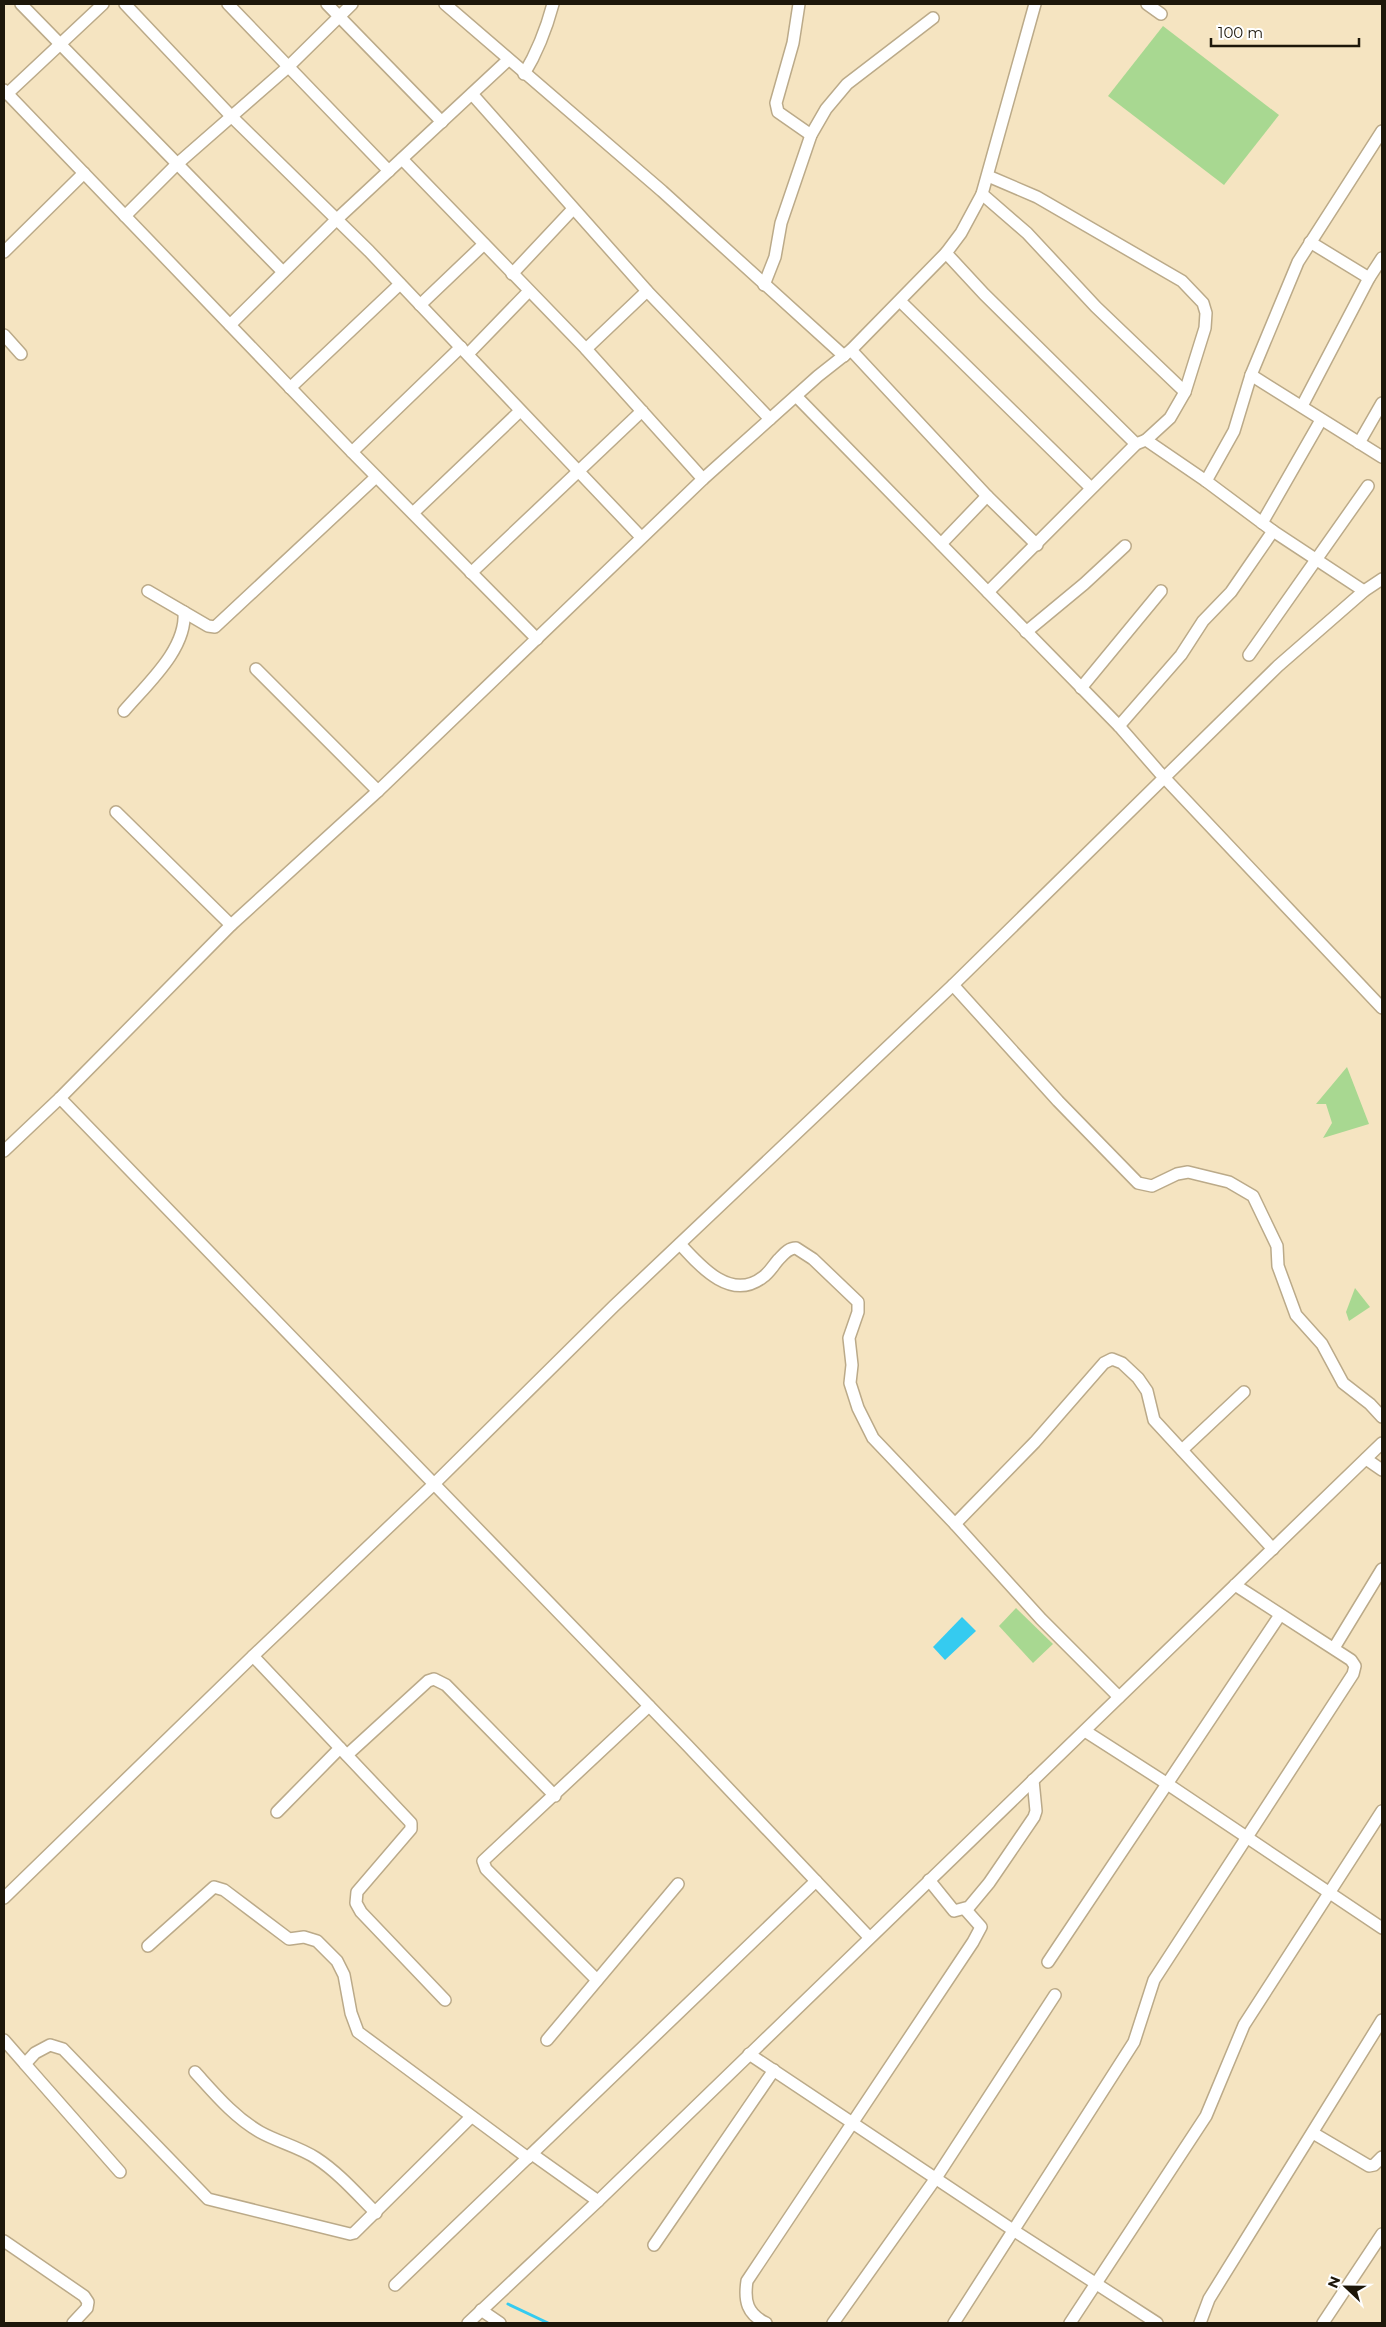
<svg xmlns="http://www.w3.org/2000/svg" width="1386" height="2327" font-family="Montserrat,sans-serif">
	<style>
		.green { fill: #a8d891 }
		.water { fill: #35cbf0 }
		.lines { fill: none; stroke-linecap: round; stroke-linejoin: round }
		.stream { stroke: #35cbf0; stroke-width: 3 }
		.street-casing { stroke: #bbaa89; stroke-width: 14 }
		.street { stroke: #fff; stroke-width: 11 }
	</style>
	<rect width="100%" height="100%" fill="#f5e4c1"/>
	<g class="green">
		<polygon points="1163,26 1279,115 1224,185 1108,96"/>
		<polygon points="1347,1067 1369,1124 1323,1138 1332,1123 1326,1104 1316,1104"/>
		<polygon points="1355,1288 1370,1307 1349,1321 1346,1312"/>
		<polygon points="1016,1608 1053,1644 1033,1663 999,1626"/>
	</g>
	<polygon class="water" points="962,1617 976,1631 945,1660 933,1647"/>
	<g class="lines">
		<polyline class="stream" points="508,2304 548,2323"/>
		<g class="street-casing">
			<g id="street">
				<polyline points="21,4 283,272"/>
				<polyline points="125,4 231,116 369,251 641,537"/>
				<polyline points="228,4 389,171"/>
				<polyline points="327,4 442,122"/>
				<polyline points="445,4 662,191 844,356"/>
				<polyline points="799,4 793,43 776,103 778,112 811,135"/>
				<polyline points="1147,4 1161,14"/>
				<path d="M524,74C538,51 546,30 553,4"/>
				<polyline points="4,90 352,452 537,639"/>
				<polyline points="7,94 103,4"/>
				<polyline points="472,94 647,291 770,419"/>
				<polyline points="402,159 586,349 703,479"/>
				<polyline points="982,194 1027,233 1096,307 1185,392"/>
				<polyline points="125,216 176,165 288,67 352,4"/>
				<polyline points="1310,242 1369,278"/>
				<polyline points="4,252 84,173"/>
				<polyline points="946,253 984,294 1136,444"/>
				<polyline points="512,274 573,209"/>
				<polyline points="764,285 775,257 781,223 811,135 826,109 847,84 933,18"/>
				<polyline points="900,301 1091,488"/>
				<polyline points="420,305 484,244"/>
				<polyline points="230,325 336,220 508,60"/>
				<polyline points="4,335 21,354"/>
				<polyline points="586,349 647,291"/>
				<polyline points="851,350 987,496 1037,545"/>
				<polyline points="468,354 529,291"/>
				<polyline points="1251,375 1382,457"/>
				<polyline points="290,388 400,284"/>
				<polyline points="796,396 1119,726 1159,772 1382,1008"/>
				<polyline points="1302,406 1369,278 1382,258"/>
				<polyline points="1146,440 1206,481 1234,431 1251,375 1298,262 1382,131"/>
				<polyline points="1359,443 1382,403"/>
				<polyline points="352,452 461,347"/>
				<polyline points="1206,481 1273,531 1364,591"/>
				<polyline points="413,513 520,411"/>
				<polyline points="1262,523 1321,420"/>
				<polyline points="941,544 987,496"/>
				<polyline points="471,573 642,411"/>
				<polyline points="148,591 208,626 215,627 376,477"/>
				<polyline points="988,592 1136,444 1146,440 1170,418 1185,392 1205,328 1206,313 1203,303 1182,281 1037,197 988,176"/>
				<polyline points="1026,632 1084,584 1125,546"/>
				<polyline points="1249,655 1368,486"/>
				<polyline points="256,669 378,791"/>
				<polyline points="1081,688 1161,591"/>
				<path d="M124,711C147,684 187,649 184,612"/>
				<polyline points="1119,726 1181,655 1203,621 1231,592 1273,531"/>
				<polyline points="116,812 231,925"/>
				<polyline points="953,985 1058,1101 1138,1183 1152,1186 1177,1174 1188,1172 1229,1182 1253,1196 1277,1246 1278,1266 1296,1315 1322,1344 1343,1383 1370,1404 1382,1417"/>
				<polyline points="60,1098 687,1745 869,1937"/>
				<polyline points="4,1151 60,1098 231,925 378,791 703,479 818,376 851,350 946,253 961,233 982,194 1035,4"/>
				<path d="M680,1244C700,1266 731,1302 763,1277C769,1273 773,1266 778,1260C784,1254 788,1248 796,1248L813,1259L858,1302V1312L849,1338L852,1365L850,1383L858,1408L873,1438L955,1524L1041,1619L1119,1697"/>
				<polyline points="1182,1450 1244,1392"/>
				<polyline points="1366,1459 1382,1470"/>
				<polyline points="955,1524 1035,1442 1104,1363 1112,1359 1122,1363 1138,1378 1147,1391 1154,1420 1273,1549"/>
				<polyline points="1334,1648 1382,1569"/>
				<polyline points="253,1656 411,1823 411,1829 357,1892 356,1903 361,1912 445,2000"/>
				<polyline points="1085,1731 1166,1783 1382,1928"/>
				<polyline points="347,1755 428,1681 434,1679 446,1685 555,1796"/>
				<polyline points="277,1812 340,1748"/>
				<polyline points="929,1880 954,1911 969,1907 989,1883 1034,1817 1036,1811 1033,1780"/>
				<polyline points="4,1898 253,1656 434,1484 614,1306 953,985 1278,666 1364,591 1382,579"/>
				<polyline points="148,1946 214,1887 224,1890 289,1939 304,1937 317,1941 337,1961 344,1975 351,2013 358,2032 528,2158"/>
				<polyline points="1048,1962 1280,1615"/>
				<polyline points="597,1980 486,1869 483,1861 649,1706"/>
				<polyline points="4,2040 25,2064 35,2053 50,2045 63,2049 208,2199 350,2234 354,2233 471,2117"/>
				<polyline points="547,2040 678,1884"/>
				<polyline points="749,2054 1013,2230 1157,2323"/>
				<polyline points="25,2064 120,2172"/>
				<path d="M195,2072C215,2094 234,2117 260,2132C278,2142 299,2147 316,2158C339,2173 357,2194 376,2213"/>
				<polyline points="1313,2133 1369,2166 1374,2165 1382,2157"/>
				<polyline points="532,2154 598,2201"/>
				<polyline points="4,2241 84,2296 88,2302 87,2308 73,2323"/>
				<polyline points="654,2245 774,2070"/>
				<polyline points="395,2285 816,1881"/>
				<polyline points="481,2310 500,2323"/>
				<polyline points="468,2323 598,2201 1382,1443"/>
				<path d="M766,2323C747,2314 744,2301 747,2281L973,1942L981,1927L965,1909"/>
				<polyline points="833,2323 936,2178 1055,1995"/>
				<polyline points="954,2323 1134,2042 1154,1980 1353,1674 1355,1666 1351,1660 1235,1585"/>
				<polyline points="1070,2323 1206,2116 1244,2025 1382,1811"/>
				<polyline points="1200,2323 1209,2299 1382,2020"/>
				<polyline points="1323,2323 1382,2234"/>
			</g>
		</g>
		<use href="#street" class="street"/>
	</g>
	<rect width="1386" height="2327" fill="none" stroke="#1d170a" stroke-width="10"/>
	<g transform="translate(1346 2287) rotate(292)" stroke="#ffffff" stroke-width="4" paint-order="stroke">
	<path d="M0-4L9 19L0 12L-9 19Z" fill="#1d170a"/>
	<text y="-8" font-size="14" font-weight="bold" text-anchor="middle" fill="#1d170a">N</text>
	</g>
	<path d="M1211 38v8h148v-8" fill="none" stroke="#1d170a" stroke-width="2.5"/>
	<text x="1218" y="38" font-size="15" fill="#1d170a" stroke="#ffffff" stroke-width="4" paint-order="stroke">100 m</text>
</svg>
